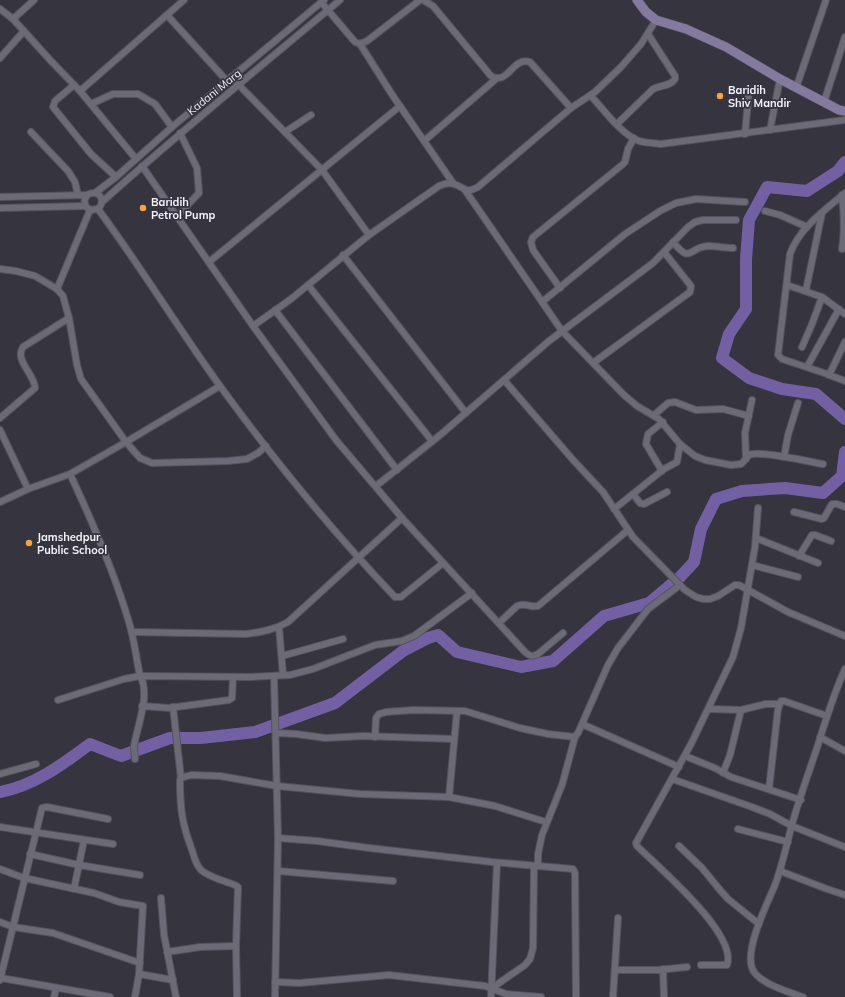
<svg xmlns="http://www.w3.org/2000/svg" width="845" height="997" font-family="Mulish,sans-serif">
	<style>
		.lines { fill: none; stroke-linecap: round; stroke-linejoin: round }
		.river { stroke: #7260a3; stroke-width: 12 }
		.street-casing { stroke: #55535d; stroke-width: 8 }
		.secondary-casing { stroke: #55535d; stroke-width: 10 }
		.street { stroke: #6d6a77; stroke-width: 6 }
		.secondary { stroke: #847a9f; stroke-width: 9 }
		.poi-dot { fill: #f7a149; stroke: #36343f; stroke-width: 1.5 }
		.labels { text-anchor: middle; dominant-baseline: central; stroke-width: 3.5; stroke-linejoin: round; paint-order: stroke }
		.poi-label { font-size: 11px; font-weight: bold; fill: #f2f1f8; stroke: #36343f; text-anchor: start }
		.street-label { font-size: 11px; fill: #f2f1f8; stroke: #36343f }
	</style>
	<rect width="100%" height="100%" fill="#36343f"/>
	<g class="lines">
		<g class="river">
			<polyline points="845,162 838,171 807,191 767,187 749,220 746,259 746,309 729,334 722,358 749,378 782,389 816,394 845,419"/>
			<path d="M0,792C34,786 63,764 90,744L121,756L170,738H201L255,732L335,703L403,651L428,638L438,635L457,652L521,667L553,661L604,616L649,603L680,577L694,562L701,529L716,499L742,491L785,488L823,493L842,476L845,452"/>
		</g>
		<g class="street-casing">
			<g id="street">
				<path d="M423,0L433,6L491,76C508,86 513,56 530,62L571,108"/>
				<polyline points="321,2 355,42 360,44 367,41 420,0"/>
				<polyline points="0,9 13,19 51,61 80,91 136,159"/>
				<polyline points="167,15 227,81"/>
				<polyline points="13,19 34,0"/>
				<polyline points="360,44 393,96 453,183"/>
				<polyline points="0,58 24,31"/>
				<polyline points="231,77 322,170 369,235"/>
				<polyline points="74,85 55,101 53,107 91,154 116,177"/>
				<polyline points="796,88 826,0"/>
				<polyline points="80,91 184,0"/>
				<path d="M591,96C604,110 621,134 639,141C646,143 654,143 661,144L845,120"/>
				<polyline points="824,102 845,37"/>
				<polyline points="91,104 113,94 138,94 155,104 172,127"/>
				<path d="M617,124L653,89C661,85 671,86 675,79V76L648,34"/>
				<polyline points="770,130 780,79"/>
				<polyline points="31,132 68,171 75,182 78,195"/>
				<polyline points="285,132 311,115"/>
				<polyline points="745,134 749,89"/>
				<polyline points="424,141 496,79"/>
				<path d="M142,166L253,326L336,440L402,518L525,652C530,656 532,657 538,654L563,633"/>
				<path d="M465,190L562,331L624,395L637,406L659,419L680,444L695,456L705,460L731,465L741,464C744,462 746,458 749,455C759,450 810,462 823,464"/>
				<polyline points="95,193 116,177 172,127 324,0"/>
				<path d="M845,193C825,210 799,228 790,254L778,355L782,359L824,373L845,381"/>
				<path d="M0,197L87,195C98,188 107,200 98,209L90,210C84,206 83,201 87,195"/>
				<path d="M102,202C180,132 260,67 340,0"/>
				<polyline points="0,208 85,206"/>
				<path d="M98,209C141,267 178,328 220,386C274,460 332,531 395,597H401L443,563"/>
				<polyline points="765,211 780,215 807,227"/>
				<polyline points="177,216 199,193 197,168 180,133"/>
				<path d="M673,242C692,265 688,247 708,246C716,246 725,248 733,248"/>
				<path d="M842,249C845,231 844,214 842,195"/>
				<polyline points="343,255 466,413"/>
				<polyline points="209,262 400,106"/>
				<polyline points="0,269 16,271 35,276 57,289 63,296 69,318 77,365 81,379 126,442 140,458 152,463 228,461 247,459 258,453 266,446"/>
				<polyline points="308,285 432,441"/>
				<polyline points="787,285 822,297 845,314"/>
				<polyline points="560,288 533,250 531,242 533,237 622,165 625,162 628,149 634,138"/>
				<polyline points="57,289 90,210"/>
				<polyline points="806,290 822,213"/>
				<polyline points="542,302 625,234 660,211 676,203 696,199 745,202"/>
				<polyline points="275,310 397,470"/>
				<path d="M253,326L291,299L369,235L439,186C444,184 449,182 454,184C466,188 465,194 478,187L571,108L595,92L621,67L641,44L656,20"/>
				<polyline points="802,347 812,324 822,297"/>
				<polyline points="593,363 690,292 691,286 664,252"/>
				<polyline points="807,367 839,309"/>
				<polyline points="829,375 845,342"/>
				<polyline points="504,380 574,461 603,492 633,537 685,590 696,597 703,599 710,599 718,596 735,585 739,585 788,612 845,636"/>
				<polyline points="654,415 668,403 675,402 696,410 723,409 749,416"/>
				<path d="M0,418L35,388C35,375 14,360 23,347L69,318"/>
				<polyline points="0,430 28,489"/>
				<polyline points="784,457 788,435 798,403"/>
				<polyline points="746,459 745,433 752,400"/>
				<polyline points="662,471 646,444 648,434 663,422"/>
				<path d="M70,474C92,521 113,569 128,619C134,637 136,657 140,676C151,693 137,727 134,746C134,751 135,755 135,759"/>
				<polyline points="376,486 439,436 549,341 653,263 688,227 695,222 703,220 736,220"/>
				<polyline points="633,494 640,503 644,504 667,492"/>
				<polyline points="0,502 28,489 70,474 126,442 220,386"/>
				<polyline points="614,509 664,469 677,462 680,444"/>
				<polyline points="794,512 822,519 824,518 832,504 837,504 845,507"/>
				<polyline points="756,538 818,563"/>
				<polyline points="799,556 812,535 815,535 831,541"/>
				<polyline points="752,565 798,577"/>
				<path d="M499,623L517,606C525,602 531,608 538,606L628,530"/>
				<polyline points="279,627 283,675"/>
				<path d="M132,632L246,634C261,632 274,630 288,622L402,518"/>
				<polyline points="282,656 343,639"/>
				<polyline points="274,676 278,838 275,997"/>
				<polyline points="58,700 124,679 140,676 250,677 290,675 313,669 375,645 402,641 414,636 472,593"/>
				<polyline points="142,706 169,708 229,700 232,698 233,677"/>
				<polyline points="173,707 181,778"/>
				<polyline points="709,709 741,710 766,704 779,704"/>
				<polyline points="582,724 679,767"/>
				<polyline points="276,733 296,734 326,738 363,736 454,739"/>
				<polyline points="375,737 376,718 379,714 386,712 413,710 465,711 520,728 548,734 575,737 578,733 608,665 618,648 648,609 680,585"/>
				<polyline points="820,737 845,751"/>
				<polyline points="685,756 715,768 731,777 801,800"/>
				<polyline points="723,773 730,755 741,710"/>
				<polyline points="0,774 36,764"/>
				<polyline points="672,779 752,807 770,814 792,826 845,847"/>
				<polyline points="769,789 778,709 781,701 784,701 827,716"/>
				<polyline points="449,797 457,711"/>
				<polyline points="0,827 113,844"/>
				<polyline points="738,829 788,842"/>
				<polyline points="278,838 317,841 369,848 492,862 573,869 575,873 576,997"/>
				<polyline points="679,846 702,868 720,890 728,899 759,924"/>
				<polyline points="30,854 79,865 140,875"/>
				<polyline points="538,866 538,854 542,835 562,785 575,737"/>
				<polyline points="0,869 24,878 94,893 119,902 143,906 139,974 135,997"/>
				<polyline points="278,871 393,881"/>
				<polyline points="780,871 827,889 845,895"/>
				<polyline points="74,889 84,840"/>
				<polyline points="161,898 164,935 176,997"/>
				<polyline points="0,922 13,927 53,933 140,963"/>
				<polyline points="167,952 200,947 236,946"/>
				<path d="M701,965H727C738,934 658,867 637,846L636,843L691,744L733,657L741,628L755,547L758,508"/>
				<polyline points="663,969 664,997"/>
				<polyline points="615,970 658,970 687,967"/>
				<polyline points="139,974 173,980"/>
				<polyline points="1,978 110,997"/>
				<polyline points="0,980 42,808 47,807 108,819"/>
				<polyline points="275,982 300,983 389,975 485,986 506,994 541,997"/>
				<polyline points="492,988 525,965 530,959 533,948 534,866"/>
				<polyline points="54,997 56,988"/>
				<path d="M237,997L236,946L238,887L235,885C225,881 210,878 201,870C196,865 194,857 192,850C182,824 180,808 180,780L181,778L191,775L220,776L277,786L360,794L449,797L495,806L546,822"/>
				<polyline points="491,997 497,863"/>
				<polyline points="613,997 618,918"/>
				<path d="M803,997C789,992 757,983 752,968C745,948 767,904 775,885C783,864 787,842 793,821C800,797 808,774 816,751C825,723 833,695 845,669"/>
			</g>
		</g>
		<g class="secondary-casing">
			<polyline id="secondary" points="637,0 646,12 656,20 686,29 726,47 780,79 839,110 845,111"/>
		</g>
		<use href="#street" class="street"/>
		<use href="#secondary" class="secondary"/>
	</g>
	<g class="poi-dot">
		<circle cx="720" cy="96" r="4"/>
		<circle cx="143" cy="208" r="4"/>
		<circle cx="29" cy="543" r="4"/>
	</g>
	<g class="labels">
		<g class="poi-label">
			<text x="728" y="90">Baridih<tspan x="728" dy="13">Shiv Mandir</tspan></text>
			<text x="151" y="202">Baridih<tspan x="151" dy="13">Petrol Pump</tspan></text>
			<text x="37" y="537">Jamshedpur<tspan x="37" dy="13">Public School</tspan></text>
		</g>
		<g class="street-label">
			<text transform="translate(214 92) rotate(-39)">Kadani Marg</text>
		</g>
	</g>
</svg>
